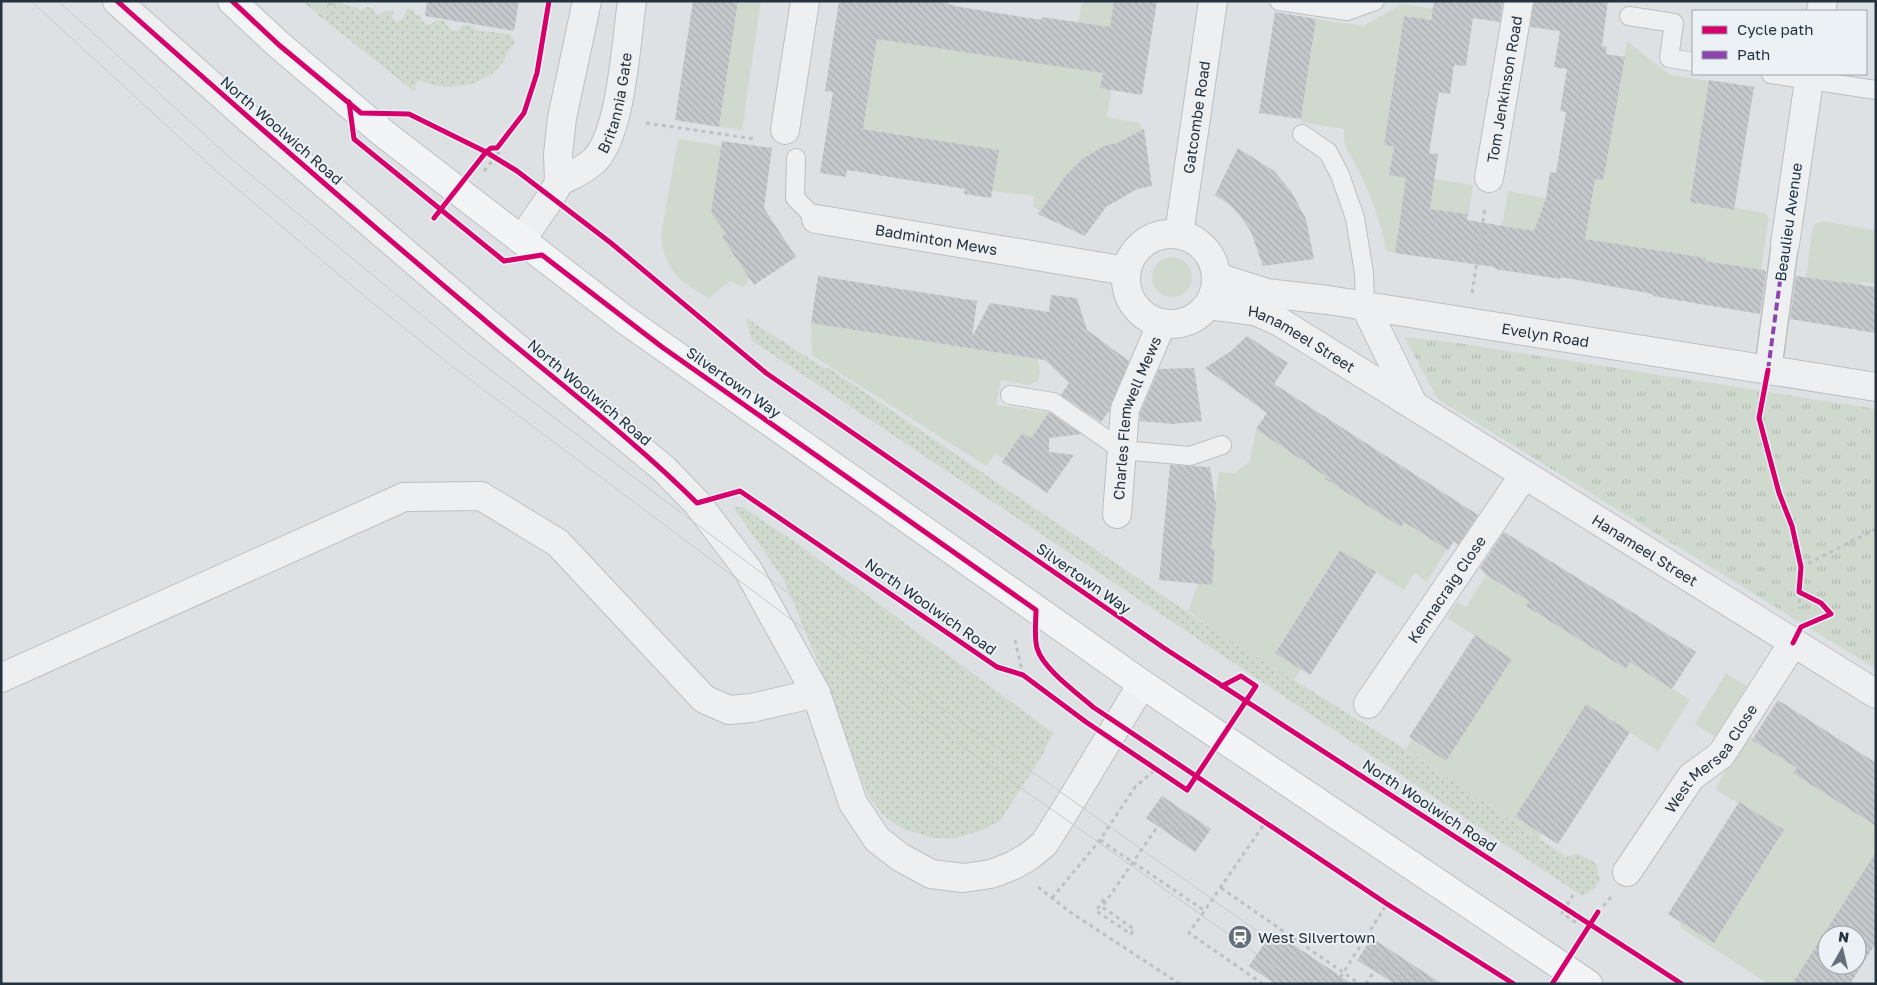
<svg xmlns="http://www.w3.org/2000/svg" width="1877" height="985" font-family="'Golos Text',sans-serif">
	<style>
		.grass { fill: url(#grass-dots) }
		.forest { fill: url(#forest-crowns) }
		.park { fill: url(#park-tufts) }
		.garden { fill: #d0d9ce }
		.building { fill: url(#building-back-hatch); fill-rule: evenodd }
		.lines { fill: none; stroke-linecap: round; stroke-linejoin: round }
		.service-casing { stroke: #bcbfc2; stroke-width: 20 }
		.pedestrian-casing { stroke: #bcbfc2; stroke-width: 29 }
		.minor-casing { stroke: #bcbfc2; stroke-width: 30 }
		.primary-casing { stroke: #babfc2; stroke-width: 30 }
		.path { stroke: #bdc1c4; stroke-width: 3; stroke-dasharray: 4 4; stroke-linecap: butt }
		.service { stroke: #edeff1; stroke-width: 18 }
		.pedestrian { stroke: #edeff1; stroke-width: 26 }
		.minor { stroke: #edeff1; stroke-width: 28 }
		.primary { stroke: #f2f4f5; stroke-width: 28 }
		.tram { stroke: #c6c9cc; stroke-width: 1 }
		.path-bridge { stroke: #bdc1c4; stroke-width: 3; stroke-dasharray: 4 4; stroke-linecap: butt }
		.quiet { stroke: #8e44ad; stroke-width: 4; stroke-dasharray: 8 4; stroke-linecap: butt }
		.cycleway-casing { stroke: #ebf1f5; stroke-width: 8 }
		.cycleway { stroke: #d6006c; stroke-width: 5 }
		.labels { text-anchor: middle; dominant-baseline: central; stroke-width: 4; stroke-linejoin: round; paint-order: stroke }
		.street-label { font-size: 15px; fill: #24323f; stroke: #ebf1f5 }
		.poi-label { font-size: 15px; fill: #24323f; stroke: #ebf1f5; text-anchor: start }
	</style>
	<defs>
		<pattern id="grass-dots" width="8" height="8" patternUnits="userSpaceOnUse" patternTransform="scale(1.25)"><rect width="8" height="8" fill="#d0d9ce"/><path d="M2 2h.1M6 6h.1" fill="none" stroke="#b2bbb2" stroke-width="1.8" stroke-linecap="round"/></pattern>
		<pattern id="forest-crowns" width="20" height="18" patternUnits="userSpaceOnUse" patternTransform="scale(1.25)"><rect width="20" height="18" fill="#d0d9ce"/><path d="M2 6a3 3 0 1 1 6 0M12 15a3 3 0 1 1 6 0" fill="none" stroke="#b2bbb2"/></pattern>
		<pattern id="park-tufts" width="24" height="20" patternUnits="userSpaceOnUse" patternTransform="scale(1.25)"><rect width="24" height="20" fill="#d0d9ce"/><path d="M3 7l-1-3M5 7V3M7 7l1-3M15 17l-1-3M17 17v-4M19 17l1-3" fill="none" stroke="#b2bbb2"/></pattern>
		<pattern id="building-back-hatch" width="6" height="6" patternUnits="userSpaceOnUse" patternTransform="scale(1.25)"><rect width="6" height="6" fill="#c6c9cc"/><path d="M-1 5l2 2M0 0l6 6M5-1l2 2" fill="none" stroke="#aaadb0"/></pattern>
	</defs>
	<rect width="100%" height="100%" fill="#dee1e4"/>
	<g class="grass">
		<path d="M343,4L356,7L361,11L367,7L373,8L375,13L380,15L386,11H393L392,18L397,21L403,19L406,9L414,10V14L420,15L423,22L428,25L438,20H443L452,31L459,30L463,25L472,26L475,30L510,34L516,42C514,45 512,46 510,48C507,51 506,58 503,62C485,87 448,93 421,81L416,83L415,92L322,18Z"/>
		<polygon points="746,318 824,368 829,368 1221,635 1394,742 1567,857 1577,853 1596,863 1600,880 1595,888 1582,896 751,340"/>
		<polygon points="733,507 742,507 798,544 1053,733 1042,756 1000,821 982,830 955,838 933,838 903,829 885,817 868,796 829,689 784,580"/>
	</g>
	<polygon class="forest" points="303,1 343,1 343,4 322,18"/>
	<polygon class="park" points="1404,337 1458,343 1876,409 1876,669 1438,399"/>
	<g class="garden">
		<polygon points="738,1 761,1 742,130 719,127"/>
		<path d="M883,1L903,43L953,51L1078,25L1082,1H1114L1101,88L1111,90L1107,117L1139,123L1145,134C1092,150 1072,166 1040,211L1033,206L1034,196L992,191L998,150L831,123L868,97Z"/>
		<path d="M1402,4L1433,9V14L1427,20L1404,16L1384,145L1394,147L1389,175L1433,183L1434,179L1473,185L1469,214L1402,205L1395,253L1386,251C1382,223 1370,195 1358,169C1351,153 1342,148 1344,129L1301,122L1316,19L1363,26Z"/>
		<polygon points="1627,41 1670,75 1709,81 1690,202 1734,210 1735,207 1766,214 1769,218 1761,270 1705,261 1705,258 1502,226 1508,191 1590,207 1595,179 1603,181 1613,120 1608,95 1618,97"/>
		<path d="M678,139L722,146L726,233L722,237L750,279L743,287L730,281L709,298C679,281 665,272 661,235Z"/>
		<polygon points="1822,221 1876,230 1876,284 1861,282 1861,285 1857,285 1806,277 1813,225"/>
		<circle cx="1172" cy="277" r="20"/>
		<polygon points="811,323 1038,359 1040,371 1038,381 1028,385 1001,380 996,405 1049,412 1031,438 1022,433 1004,460 996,453 986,466 812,355"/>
		<polygon points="1256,429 1401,526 1404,522 1447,549 1427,582 1414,573 1404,590 1340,550 1275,652 1301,669 1294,680 1221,635 1188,611 1198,584 1212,585 1215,549 1209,549 1219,472 1234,473 1250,461"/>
		<polygon points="1486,575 1529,601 1526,606 1625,669 1630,662 1690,700 1658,751 1586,704 1515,817 1542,834 1539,838 1406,750 1412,739 1446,761 1512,659 1447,618 1457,602 1466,607"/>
		<polygon points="1726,673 1747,686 1716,737 1695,724"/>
		<polygon points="1747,734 1753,738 1752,740 1797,768 1793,773 1876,826 1876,885 1861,876 1792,984 1769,984 1681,928 1680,922 1714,943 1784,831 1715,789"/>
	</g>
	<g class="building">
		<polygon points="427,1 519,1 514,31 425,16"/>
		<polygon points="693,1 738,1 719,127 675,120"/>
		<polygon points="839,1 948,1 948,4 960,7 1041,20 1042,17 1110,27 1114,1 1157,1 1142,95 1100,88 1103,73 877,39 863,129 999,150 991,198 964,194 965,189 847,170 846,177 820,173 833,92 825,91"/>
		<polygon points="1434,1 1503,1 1500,22 1473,18 1466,66 1454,65 1450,94 1439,92 1429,153 1438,154 1430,209 1468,214 1467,220 1534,231 1546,198 1550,172 1556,173 1566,112 1560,111 1567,69 1554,67 1560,31 1530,27 1534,1 1608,1 1602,46 1607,47 1606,54 1625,57 1603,181 1595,179 1585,239 1706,258 1705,261 1763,270 1766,272 1760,314 1653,296 1653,294 1561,277 1560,279 1495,269 1495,267 1395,253 1406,178 1389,175 1394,147 1384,145 1404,16 1431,20"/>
		<polygon points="1275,12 1316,19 1301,119 1259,113"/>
		<polygon points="1709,80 1754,87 1734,210 1690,202"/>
		<polygon points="1144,129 1152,186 1137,189 1106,207 1085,236 1038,214 1064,178 1082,159 1104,146 1117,143"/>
		<polygon points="722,141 772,148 764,208 796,257 754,285 722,237 726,233 711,213"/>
		<polygon points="1238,148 1274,171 1291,191 1306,219 1314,259 1263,266 1251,232 1241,217 1230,205 1215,195"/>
		<polygon points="818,276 977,301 972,337 990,303 1049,312 1051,295 1077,298 1087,330 1129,361 1109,411 1101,422 1061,395 1069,383 1045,360 811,323"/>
		<polygon points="1796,276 1876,287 1876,333 1790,319"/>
		<polygon points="1247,336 1288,363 1274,384 1478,515 1458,545 1454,541 1448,550 1404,522 1401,527 1324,478 1330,479 1256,429 1267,413 1205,368 1231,351"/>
		<polygon points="1194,368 1202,421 1173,424 1140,421 1140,413 1159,369"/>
		<polygon points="1049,412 1081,434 1049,438 1049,452 1074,455 1047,493 1002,462 1022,433 1031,438"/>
		<polygon points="1170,465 1210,467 1216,505 1211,549 1215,549 1212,585 1159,580"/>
		<polygon points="1504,532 1696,652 1672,689 1630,662 1626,669 1526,606 1529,601 1486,575 1480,568"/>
		<polygon points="1340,550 1376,572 1310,675 1275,653"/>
		<polygon points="1475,635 1512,659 1446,761 1409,737"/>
		<polygon points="1778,700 1876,763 1876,826 1793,773 1797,768 1752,740"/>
		<polygon points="1586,704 1630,732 1558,844 1515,817"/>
		<polygon points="1162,796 1211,829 1195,852 1146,818"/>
		<polygon points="1739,802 1784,830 1714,943 1668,914"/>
		<path d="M1876,852V943L1850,984H1792ZM1827,935H1857V965H1827Z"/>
		<polygon points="1273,931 1352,984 1275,984 1249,966"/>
		<polygon points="1372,938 1442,984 1395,984 1357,960"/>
	</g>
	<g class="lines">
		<g class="service-casing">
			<g id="service">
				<polyline points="1279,1 1347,11 1375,1"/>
				<polyline points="1629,16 1674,23 1669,58 1693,62"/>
				<polyline points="1771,74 1876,90"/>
				<polyline points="1302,134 1328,152 1340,175 1355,218 1364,273 1365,306"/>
				<polyline points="796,158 795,198 816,219"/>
				<polyline points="1010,395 1053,402 1122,450 1190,456 1222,445"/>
			</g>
		</g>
		<g class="pedestrian-casing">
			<polyline id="pedestrian" points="1768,370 1785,244"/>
		</g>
		<g class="minor-casing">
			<g id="minor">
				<polyline points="117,1 249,119 480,317 663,468 697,503 748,570 816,693 853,803 877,839 900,857 931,874 963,878 991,874 1012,866 1028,857 1044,844 1068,806 1142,684"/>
				<polyline points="1821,11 1823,1"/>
				<polyline points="785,130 805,1"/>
				<path id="s1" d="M1489,178L1519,1"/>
				<path id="s2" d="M559,182C572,175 585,170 595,160C622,131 626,41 632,1"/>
				<path id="s3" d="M816,219L1126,271"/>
				<circle cx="1171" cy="279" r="45"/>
				<path id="s4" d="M1179,234L1213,1"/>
				<polyline points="522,239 551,197 559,182 558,154 562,118 587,1"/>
				<polyline points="1785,244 1810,74"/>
				<path id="s5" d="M1217,277L1267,293L1328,300L1876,387"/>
				<path id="s6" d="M1208,305L1255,311L1280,322L1876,694"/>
				<polyline points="1365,306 1413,404"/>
				<path id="s7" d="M1117,514L1125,409L1162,323"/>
				<polyline points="1,678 404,497 481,496 558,543 704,699 729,710 752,708 816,693"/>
				<path id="s8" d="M1368,704L1524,475"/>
				<path id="s9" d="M1627,872L1691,777L1721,755L1793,643"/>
			</g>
		</g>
		<g class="primary-casing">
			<polyline id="primary" points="232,1 279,45 383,133 624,319 1142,684 1588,984"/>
		</g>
		<g class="path">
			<polyline points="646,123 755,139"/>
			<polyline points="497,155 500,150"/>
			<polyline points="484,171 493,160"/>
			<polyline points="1472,293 1485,208"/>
			<polyline points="1801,567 1876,529"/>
			<polyline points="1799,591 1800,609"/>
			<polyline points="1015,640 1023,675"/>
			<polyline points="1100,840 1205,911"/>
			<polyline points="1038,887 1070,912 1180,984"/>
			<polyline points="1221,888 1360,984"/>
			<polyline points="1052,898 1100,840 1135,787 1156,769"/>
			<polyline points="1104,899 1096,911 1131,934 1134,929 1102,907 1162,820 1193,840 1198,832 1163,808 1153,822"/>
			<polyline points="1567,905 1573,895"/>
			<polyline points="1563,910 1562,913 1575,922 1572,925"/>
			<polyline points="1598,912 1611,897"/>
			<polyline points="1365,965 1375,949 1420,979 1416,984"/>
			<polyline points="1263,984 1189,933 1265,823"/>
			<polyline points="1336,984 1387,904"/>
			<polyline points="1366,984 1384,956"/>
		</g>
		<use href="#service" class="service"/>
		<use href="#pedestrian" class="pedestrian"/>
		<use href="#minor" class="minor"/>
		<use href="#primary" class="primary"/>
		<g class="tram">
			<polyline points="31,1 216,171 369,300 452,366 935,727 1299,984"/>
			<polyline points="58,1 229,157 464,350 946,711 1332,984"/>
		</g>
		<polyline class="path-bridge" points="1370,958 1410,984"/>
		<polyline class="quiet" points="1768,370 1785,244"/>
		<g class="cycleway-casing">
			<g id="cycleway">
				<path d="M117,1C237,108 358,214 481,317C553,379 630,436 697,503L740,491L997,667L1023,675L1086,722L1187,790L1256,686L1241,676L1222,686"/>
				<polyline points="232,1 279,45 361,113 409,114 486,152 517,171 611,243 766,373 1164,648 1682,984"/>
				<path d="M349,102L354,139L504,261L542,255L662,347L1036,610C1036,621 1034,637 1037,648C1043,669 1077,693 1093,707L1387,904L1514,984"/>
				<polyline points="434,218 486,152 491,148 497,148 524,113 537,73 549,1"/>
				<polyline points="1768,370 1759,418 1779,493 1792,526 1801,567 1799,592 1821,603 1831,614 1801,627 1793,643"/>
				<polyline points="1552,984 1598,912"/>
			</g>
		</g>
		<use href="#cycleway" class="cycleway"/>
	</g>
	<defs>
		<g id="station-disc" transform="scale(1.25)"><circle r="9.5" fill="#656f79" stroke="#ebf1f5"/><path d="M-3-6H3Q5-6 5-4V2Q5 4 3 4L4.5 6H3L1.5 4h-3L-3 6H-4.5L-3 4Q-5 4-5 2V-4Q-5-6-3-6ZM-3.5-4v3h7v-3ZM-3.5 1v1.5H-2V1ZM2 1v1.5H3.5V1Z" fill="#fff"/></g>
	</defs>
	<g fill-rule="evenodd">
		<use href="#station-disc" x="1240" y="937"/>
	</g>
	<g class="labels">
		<g class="street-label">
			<text stroke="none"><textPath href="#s1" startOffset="90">Tom Jenkinson Road</textPath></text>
			<text stroke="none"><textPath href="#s2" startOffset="104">Britannia Gate</textPath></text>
			<text stroke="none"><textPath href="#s4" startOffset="118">Gatcombe Road</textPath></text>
			<text transform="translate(282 130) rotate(41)">North Woolwich Road</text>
			<text transform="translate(1788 222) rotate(-82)">Beaulieu Avenue</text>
			<text stroke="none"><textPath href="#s3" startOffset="122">Badminton Mews</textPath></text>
			<text stroke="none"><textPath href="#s5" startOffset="334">Evelyn Road</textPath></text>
			<text stroke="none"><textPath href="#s6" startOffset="101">Hanameel Street</textPath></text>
			<text transform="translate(734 382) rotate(35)">Silvertown Way</text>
			<text transform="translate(590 392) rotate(40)">North Woolwich Road</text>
			<text stroke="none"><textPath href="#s7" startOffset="99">Charles Flemwell Mews</textPath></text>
			<text stroke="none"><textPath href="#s6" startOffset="505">Hanameel Street</textPath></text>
			<text transform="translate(1084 578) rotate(35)">Silvertown Way</text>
			<text stroke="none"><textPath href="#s8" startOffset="139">Kennacraig Close</textPath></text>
			<text transform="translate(931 606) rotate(35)">North Woolwich Road</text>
			<text stroke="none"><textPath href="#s9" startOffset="142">West Mersea Close</textPath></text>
			<text transform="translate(1430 805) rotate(33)">North Woolwich Road</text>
		</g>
		<g class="poi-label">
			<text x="1258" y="937">West Silvertown</text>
		</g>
	</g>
	<rect width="1877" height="985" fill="none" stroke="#24323f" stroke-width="5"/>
	<rect x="1692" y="10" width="175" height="65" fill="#ebf1f5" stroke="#9ba5ac"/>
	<rect x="1702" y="26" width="25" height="8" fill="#d6006c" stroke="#9ba5ac"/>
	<text x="1737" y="35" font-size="15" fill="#24323f">Cycle path</text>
	<rect x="1702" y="51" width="25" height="8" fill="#8e44ad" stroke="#9ba5ac"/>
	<text x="1737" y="60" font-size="15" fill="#24323f">Path</text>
	<g transform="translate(1842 950) rotate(8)"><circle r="24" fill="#ebf1f5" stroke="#9ba5ac"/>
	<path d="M0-4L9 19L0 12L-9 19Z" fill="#656f79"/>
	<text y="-8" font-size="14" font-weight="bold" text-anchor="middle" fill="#24323f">N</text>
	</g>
</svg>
